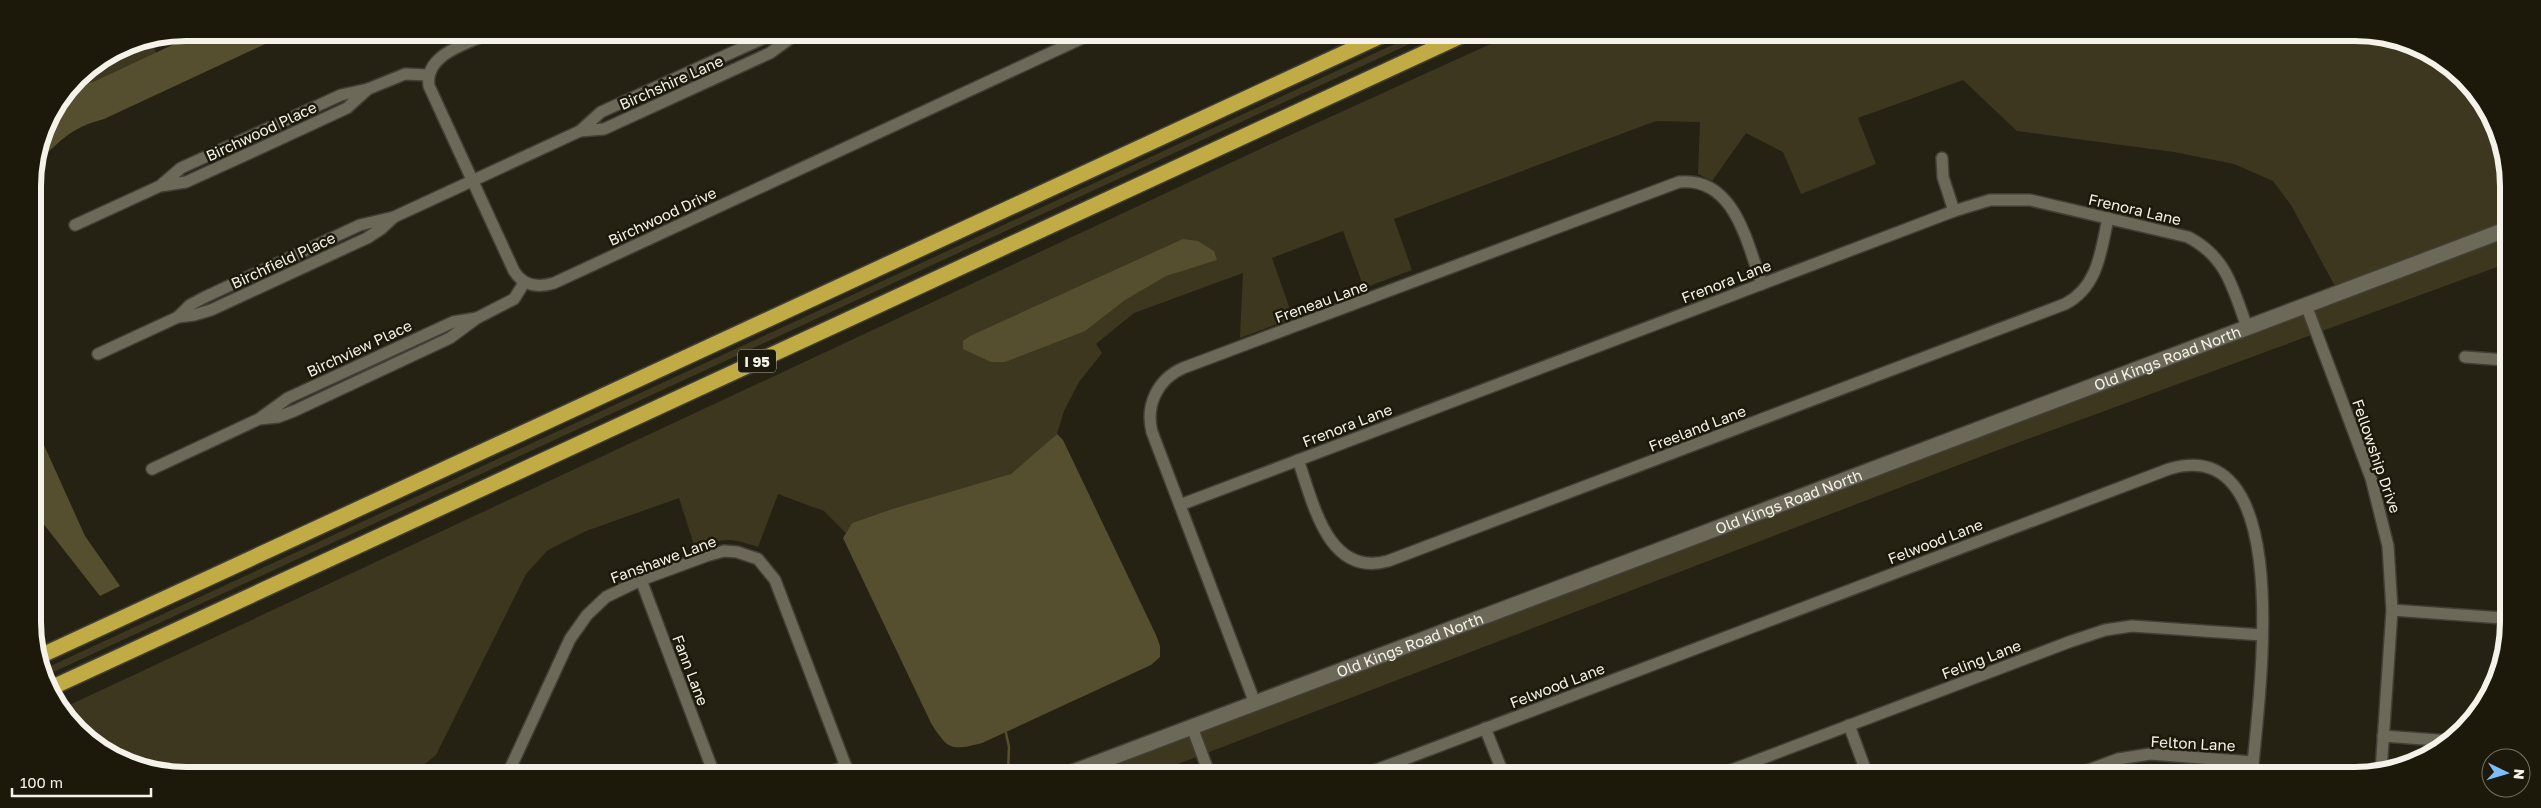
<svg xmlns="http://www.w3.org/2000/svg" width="2541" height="808" font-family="'Golos Text',sans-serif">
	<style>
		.green { fill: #3d3720 }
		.water { fill: #564f2f }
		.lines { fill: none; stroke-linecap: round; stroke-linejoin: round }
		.stream { stroke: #564f2f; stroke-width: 2.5 }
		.street-casing { stroke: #413f35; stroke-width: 14 }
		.secondary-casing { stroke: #413f35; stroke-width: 18 }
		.highway-casing { stroke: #413f35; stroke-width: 18 }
		.street { stroke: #6c6959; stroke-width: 11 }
		.secondary { stroke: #6c6959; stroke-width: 15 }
		.highway { stroke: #c1ab45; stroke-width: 15 }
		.labels { text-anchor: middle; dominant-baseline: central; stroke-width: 5; stroke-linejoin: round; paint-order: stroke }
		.shield { fill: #1c190b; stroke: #b4b2a6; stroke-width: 1 }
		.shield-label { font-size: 14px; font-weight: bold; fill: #f5f3e9 }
		.street-label { font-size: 15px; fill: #f5f3e9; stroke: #1c190b }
		.rim { fill: none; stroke: #f5f3e9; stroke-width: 6 }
	</style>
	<rect width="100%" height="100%" fill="#252214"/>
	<g class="green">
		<polygon points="1414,35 1429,35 47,675 44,669"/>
		<path d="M1508,36L2395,38L2440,58L2470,85L2506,157L2505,224L2336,288L2291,205L2273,181L2234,164L2174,152L2017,131L1963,80L1858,118L1876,164L1801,194L1783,152L1746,133L1712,181L1698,174L1700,122L1656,121L1394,219L1412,270L1364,288L1343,231L1272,258L1293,318L1240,338L1243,273L1134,313L1096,344L1102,353L1079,382L1064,411L1057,434L1019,469L1007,476L892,509L852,523L846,533L824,511L778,494L758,547C729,537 724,538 695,548L679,498L586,531L548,550L526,574L436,755L416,771L146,770L101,750L71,723L63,708L1284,138Z"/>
		<polygon points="151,40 156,53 95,81 69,90 78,77 128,44"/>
		<polygon points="2505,236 2505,264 1990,453 1157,772 1088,772"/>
	</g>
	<g class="water">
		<path d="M198,33H289L104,119C67,129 64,140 36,162L44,127L69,90L95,81Z"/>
		<polygon points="1183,239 1198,241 1214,251 1217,260 1166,276 1125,300 1085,331 1005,362 991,362 963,349 963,341 970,336"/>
		<polygon points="34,423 85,536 120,586 100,596 35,513"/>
		<path d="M1057,434L1063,440L1156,635L1160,646V657L1151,665L982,743C951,751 948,750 931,723L843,538L852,523L892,509L1011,474Z"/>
	</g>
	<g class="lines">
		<polyline class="stream" points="1006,733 1009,747 1008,772"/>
		<g class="street-casing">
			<g id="street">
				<path d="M490,33C467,44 424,54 429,86L514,271C523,286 538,288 554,283L1089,35"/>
				<polyline points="786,34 764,38 601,112 580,131 604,129 770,53 796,34"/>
				<polyline points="368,89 405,74 428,75"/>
				<polyline points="1942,158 1943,177 1954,211"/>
				<polyline points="394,217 580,131"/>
				<polyline points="75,225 160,186 186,182 265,146 347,108 368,89 341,95 181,168 160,186"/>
				<polyline points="2306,305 2371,478 2388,546 2392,610 2381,771"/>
				<polyline points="477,318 514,299 524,283"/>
				<polyline points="98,354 178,317 194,315 211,310 367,238 381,229 394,217 360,225 205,297 190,305 178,317"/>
				<polyline points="2465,357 2505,360"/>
				<path d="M1298,460C1313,501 1327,578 1388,561L2065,304C2098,287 2101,251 2108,218"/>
				<polyline points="152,469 259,419 288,398 453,322 477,318 450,338 294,411 278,417 259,419"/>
				<path d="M1180,505L1954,211L1990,200H2030L2188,237C2227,257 2233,289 2247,327"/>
				<polyline points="641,580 713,771"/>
				<polyline points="2392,610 2503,618"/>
				<path d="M1255,703L1152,432C1145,405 1158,379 1183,368L1679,182C1735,176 1747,244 1762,284"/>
				<polyline points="1849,725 1867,774"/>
				<polyline points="1192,727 1209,773"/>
				<polyline points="1485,728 1503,773"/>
				<polyline points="2383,736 2451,741"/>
				<polyline points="509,771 570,639 587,615 606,597 641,580 706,556 724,551 737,552 758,559 775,580 848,772"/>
				<polyline points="831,772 846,766"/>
				<path d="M1368,773L2169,469C2300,430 2257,709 2252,775"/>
				<polyline points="1721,774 2069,642 2105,630 2132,626 2262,635"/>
				<polyline points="2075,775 2118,759 2150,754 2253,762"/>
			</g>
		</g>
		<g class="secondary-casing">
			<g id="secondary">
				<path id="s1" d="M1073,772L2505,230"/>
			</g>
		</g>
		<g class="highway-casing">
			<g id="highway">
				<polyline points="38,657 1383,35"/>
				<polyline points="53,687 1461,36"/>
			</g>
		</g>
		<use href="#street" class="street"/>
		<use href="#secondary" class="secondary"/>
		<use href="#highway" class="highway"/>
	</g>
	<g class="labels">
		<rect class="shield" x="738" y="349.5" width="38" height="23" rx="4"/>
		<g class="shield-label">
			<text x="757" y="361">I 95</text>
		</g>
		<g class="street-label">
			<text transform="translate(671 82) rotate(-24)">Birchshire Lane</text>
			<text transform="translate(261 131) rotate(-25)">Birchwood Place</text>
			<text transform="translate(2135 209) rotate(13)">Frenora Lane</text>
			<text transform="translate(662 216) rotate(-25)">Birchwood Drive</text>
			<text transform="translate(283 260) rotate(-25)">Birchfield Place</text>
			<text transform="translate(1726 281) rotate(-21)">Frenora Lane</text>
			<text transform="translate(1321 301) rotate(-20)">Freneau Lane</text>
			<text transform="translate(359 348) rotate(-25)">Birchview Place</text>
			<text stroke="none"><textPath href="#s1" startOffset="1170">Old Kings Road North</textPath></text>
			<text transform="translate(1347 425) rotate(-21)">Frenora Lane</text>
			<text transform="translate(1697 428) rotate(-21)">Freeland Lane</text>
			<text transform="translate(2377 456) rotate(71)">Fellowship Drive</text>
			<text stroke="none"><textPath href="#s1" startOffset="765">Old Kings Road North</textPath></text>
			<text transform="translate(1935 541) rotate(-21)">Felwood Lane</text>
			<text transform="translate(663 559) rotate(-20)">Fanshawe Lane</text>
			<text stroke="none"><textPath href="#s1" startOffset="360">Old Kings Road North</textPath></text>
			<text transform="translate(1981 659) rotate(-21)">Feling Lane</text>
			<text transform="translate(691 670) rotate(69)">Fann Lane</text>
			<text transform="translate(1557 685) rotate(-21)">Felwood Lane</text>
			<text transform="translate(2193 743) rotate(3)">Felton Lane</text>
		</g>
	</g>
	<path d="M0 0H2541V808H0ZM186 41H2355A145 145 0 0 1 2500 186V622A145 145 0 0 1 2355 767H186A145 145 0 0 1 41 622V186A145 145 0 0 1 186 41Z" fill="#1c190b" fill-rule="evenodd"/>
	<path class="rim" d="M186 41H2355A145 145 0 0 1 2500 186V622A145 145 0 0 1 2355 767H186A145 145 0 0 1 41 622V186A145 145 0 0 1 186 41Z"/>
	<g transform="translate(2506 773) rotate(95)"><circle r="24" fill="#1c190b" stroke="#737064"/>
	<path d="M0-4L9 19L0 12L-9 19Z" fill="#7dbef9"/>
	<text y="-8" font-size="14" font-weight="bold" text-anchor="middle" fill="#f5f3e9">N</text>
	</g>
	<path d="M12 788v8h139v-8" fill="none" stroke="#f5f3e9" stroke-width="2.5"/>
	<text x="20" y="788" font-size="15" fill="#f5f3e9" stroke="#1c190b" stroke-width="4" paint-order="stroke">100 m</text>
</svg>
